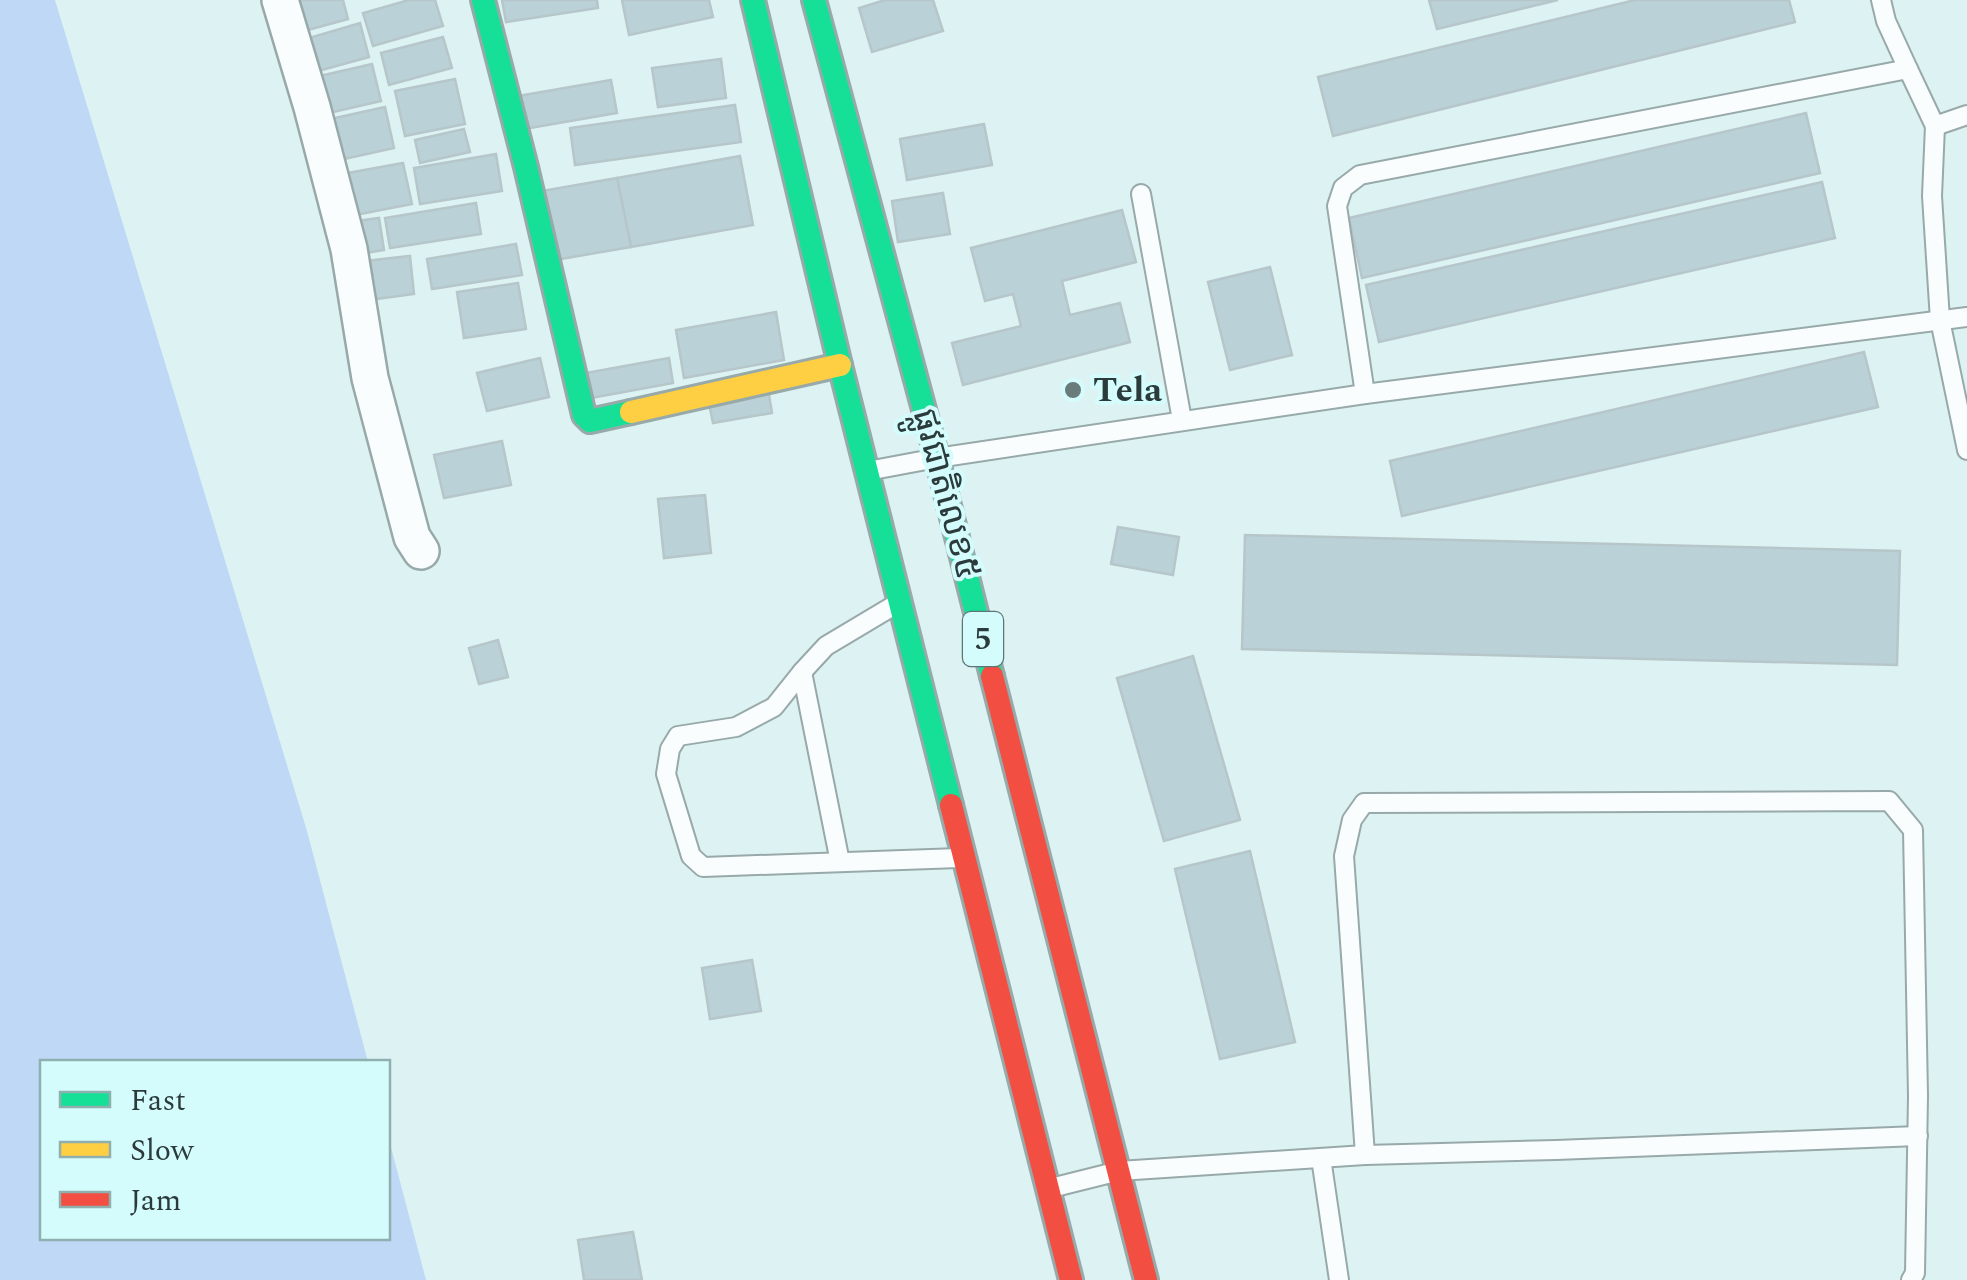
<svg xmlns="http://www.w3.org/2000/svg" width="1967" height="1280" font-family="Spectral,'Noto Sans Khmer',serif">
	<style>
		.water { fill: #bed8f6 }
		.building { fill: #bad1d8; stroke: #b6c6c9; stroke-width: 2.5 }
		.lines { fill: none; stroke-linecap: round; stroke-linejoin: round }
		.lane-casing { stroke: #98a9a9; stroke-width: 22 }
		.street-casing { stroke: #98a9a9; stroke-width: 40 }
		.fast-casing { stroke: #98a9a9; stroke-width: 28 }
		.slow-casing { stroke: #98a9a9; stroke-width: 28 }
		.jam-casing { stroke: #98a9a9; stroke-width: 28 }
		.lane { stroke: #fafdfd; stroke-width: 18 }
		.street { stroke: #fafdfd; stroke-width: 35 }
		.fast { stroke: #16e098; stroke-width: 22 }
		.slow { stroke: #ffcf43; stroke-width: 22 }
		.jam { stroke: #f24e42; stroke-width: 22 }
		.poi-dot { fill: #697b7b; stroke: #d4fcfc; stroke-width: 4 }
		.labels { text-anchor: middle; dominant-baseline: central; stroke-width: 8; stroke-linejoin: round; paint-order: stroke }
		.shield { fill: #d4fcfc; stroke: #5e7575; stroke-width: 2.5 }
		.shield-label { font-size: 32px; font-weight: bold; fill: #2b3b3b }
		.poi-label { font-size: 35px; font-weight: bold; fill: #2b3b3b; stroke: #d4fcfc; text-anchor: start }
		.street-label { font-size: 35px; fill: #2b3b3b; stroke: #d4fcfc }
	</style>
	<rect width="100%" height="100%" fill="#ddf3f3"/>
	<polygon class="water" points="0,0 55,0 307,831 368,1062 42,1062 42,1238 388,1238 388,1136 426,1280 0,1280"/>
	<g class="building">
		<polygon points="288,0 343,0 348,19 297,33"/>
		<polygon points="409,0 435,0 443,26 373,46 363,13"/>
		<polygon points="502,0 597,0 598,8 506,22"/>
		<polygon points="622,0 709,0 713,17 629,35"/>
		<polygon points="885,0 933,0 943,31 872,52 859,8"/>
		<polygon points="1429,0 1558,0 1437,29"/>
		<polygon points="1635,0 1789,0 1795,22 1333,136 1318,77"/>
		<polygon points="360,23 369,57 311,73 302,40"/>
		<polygon points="443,37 452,68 389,85 381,53"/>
		<polygon points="721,59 726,98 658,107 652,68"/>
		<polygon points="372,64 381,101 320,115 311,78"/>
		<polygon points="455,79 465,124 405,136 395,91"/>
		<polygon points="611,80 617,113 524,129 518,96"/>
		<polygon points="735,105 741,142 575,165 570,128"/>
		<polygon points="385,107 394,148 335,161 326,120"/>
		<polygon points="1806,113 1820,173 1362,278 1349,218"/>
		<polygon points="984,124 992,165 907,180 900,139"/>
		<polygon points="464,129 470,152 420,163 415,140"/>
		<polygon points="496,154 502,191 420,204 414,168"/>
		<polygon points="740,156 753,225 631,247 617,178"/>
		<polygon points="403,163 412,204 350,216 342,174"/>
		<polygon points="617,178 631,247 555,260 542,191"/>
		<polygon points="1822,182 1835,238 1379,342 1366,285"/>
		<polygon points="943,193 950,234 898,242 892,201"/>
		<polygon points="476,203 481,234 390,248 385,218"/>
		<polygon points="1122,210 1136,262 1062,281 1070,315 1120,303 1130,342 963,385 952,343 1021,326 1013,294 985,301 971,248"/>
		<polygon points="379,218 384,250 354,255 349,222"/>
		<polygon points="516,244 522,275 432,289 427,259"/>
		<polygon points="410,256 414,294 369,300 364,261"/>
		<polygon points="1270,267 1292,355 1230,370 1208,282"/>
		<polygon points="518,283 526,329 464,338 457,292"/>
		<polygon points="776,312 784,360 684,378 676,330"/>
		<polygon points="1864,352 1878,407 1402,516 1390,461"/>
		<polygon points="540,358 549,397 487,411 477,373"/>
		<polygon points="669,358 673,383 591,398 586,373"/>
		<polygon points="768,389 772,413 713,423 708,399"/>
		<polygon points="502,441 511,485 444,498 434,455"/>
		<polygon points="705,495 711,553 664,558 658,499"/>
		<polygon points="1118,527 1179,537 1173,575 1111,564"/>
		<polygon points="1245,535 1900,551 1897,665 1242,649"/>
		<polygon points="498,640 508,677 479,684 469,648"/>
		<polygon points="1193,656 1240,820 1164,841 1117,678"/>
		<polygon points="1250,851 1295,1042 1220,1059 1175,869"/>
		<polygon points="752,960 761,1011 710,1019 702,968"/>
		<polygon points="633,1232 642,1280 584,1280 578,1240"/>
	</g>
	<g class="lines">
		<g class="lane-casing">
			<g id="lane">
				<polyline points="1881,0 1886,21 1908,69"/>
				<polyline points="1935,126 1932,196 1940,320 1967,450"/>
				<polyline points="1141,194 1182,420"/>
				<polyline points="1365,394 1337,206 1343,188 1360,175 1908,69 1935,126 1967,115"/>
				<polyline points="873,470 937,458 1365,394 1967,317"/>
				<polyline points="893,606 826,646 802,672 774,707 736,727 678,736 670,749 666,774 691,856 703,867 959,858"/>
				<polyline points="802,672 840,862"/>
				<polyline points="1365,1155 1344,856 1352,820 1364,803 1889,801 1913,830 1918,1096 1915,1273 1911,1280"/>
				<polyline points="1321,1158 1339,1280"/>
				<polyline points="1051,1188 1119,1171 1365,1155 1556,1150 1918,1136"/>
			</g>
		</g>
		<g class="street-casing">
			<polyline id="street" points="280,0 312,107 349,249 370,378 412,537 421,551"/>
		</g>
		<g class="fast-casing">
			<g id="fast">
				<polyline points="483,0 526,167 584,415 590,421 631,412"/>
				<polyline points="753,0 840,365 951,805"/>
				<polyline points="814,0 937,458 992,676"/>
			</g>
		</g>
		<g class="slow-casing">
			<polyline id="slow" points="631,412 840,365"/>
		</g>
		<g class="jam-casing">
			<g id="jam">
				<polyline points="992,676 1146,1280"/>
				<polyline points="951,805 1071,1280"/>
			</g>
		</g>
		<use href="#lane" class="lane"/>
		<use href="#street" class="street"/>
		<use href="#fast" class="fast"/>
		<use href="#slow" class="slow"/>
		<use href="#jam" class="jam"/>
	</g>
	<circle class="poi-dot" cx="1073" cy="390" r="10"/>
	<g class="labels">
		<rect class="shield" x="963" y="612" width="40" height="54" rx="8"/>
		<g class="shield-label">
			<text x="983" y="639">5</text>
		</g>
		<g class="poi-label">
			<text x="1093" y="390">Tela</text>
		</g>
		<g class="street-label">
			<text transform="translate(946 494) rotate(75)">ផ្លូវជាតិលេខ៥</text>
		</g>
	</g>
	<rect x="40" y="1060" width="350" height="180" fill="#d4fcfc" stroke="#90afaf" stroke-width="2.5"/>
	<rect x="60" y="1092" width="50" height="15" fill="#16e098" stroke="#90afaf" stroke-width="2.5"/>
	<text x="130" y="1110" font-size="30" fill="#2b3b3b">Fast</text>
	<rect x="60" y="1142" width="50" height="15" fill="#ffcf43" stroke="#90afaf" stroke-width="2.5"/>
	<text x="130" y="1160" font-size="30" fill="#2b3b3b">Slow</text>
	<rect x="60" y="1192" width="50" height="15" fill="#f24e42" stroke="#90afaf" stroke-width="2.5"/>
	<text x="130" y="1210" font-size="30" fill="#2b3b3b">Jam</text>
</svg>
